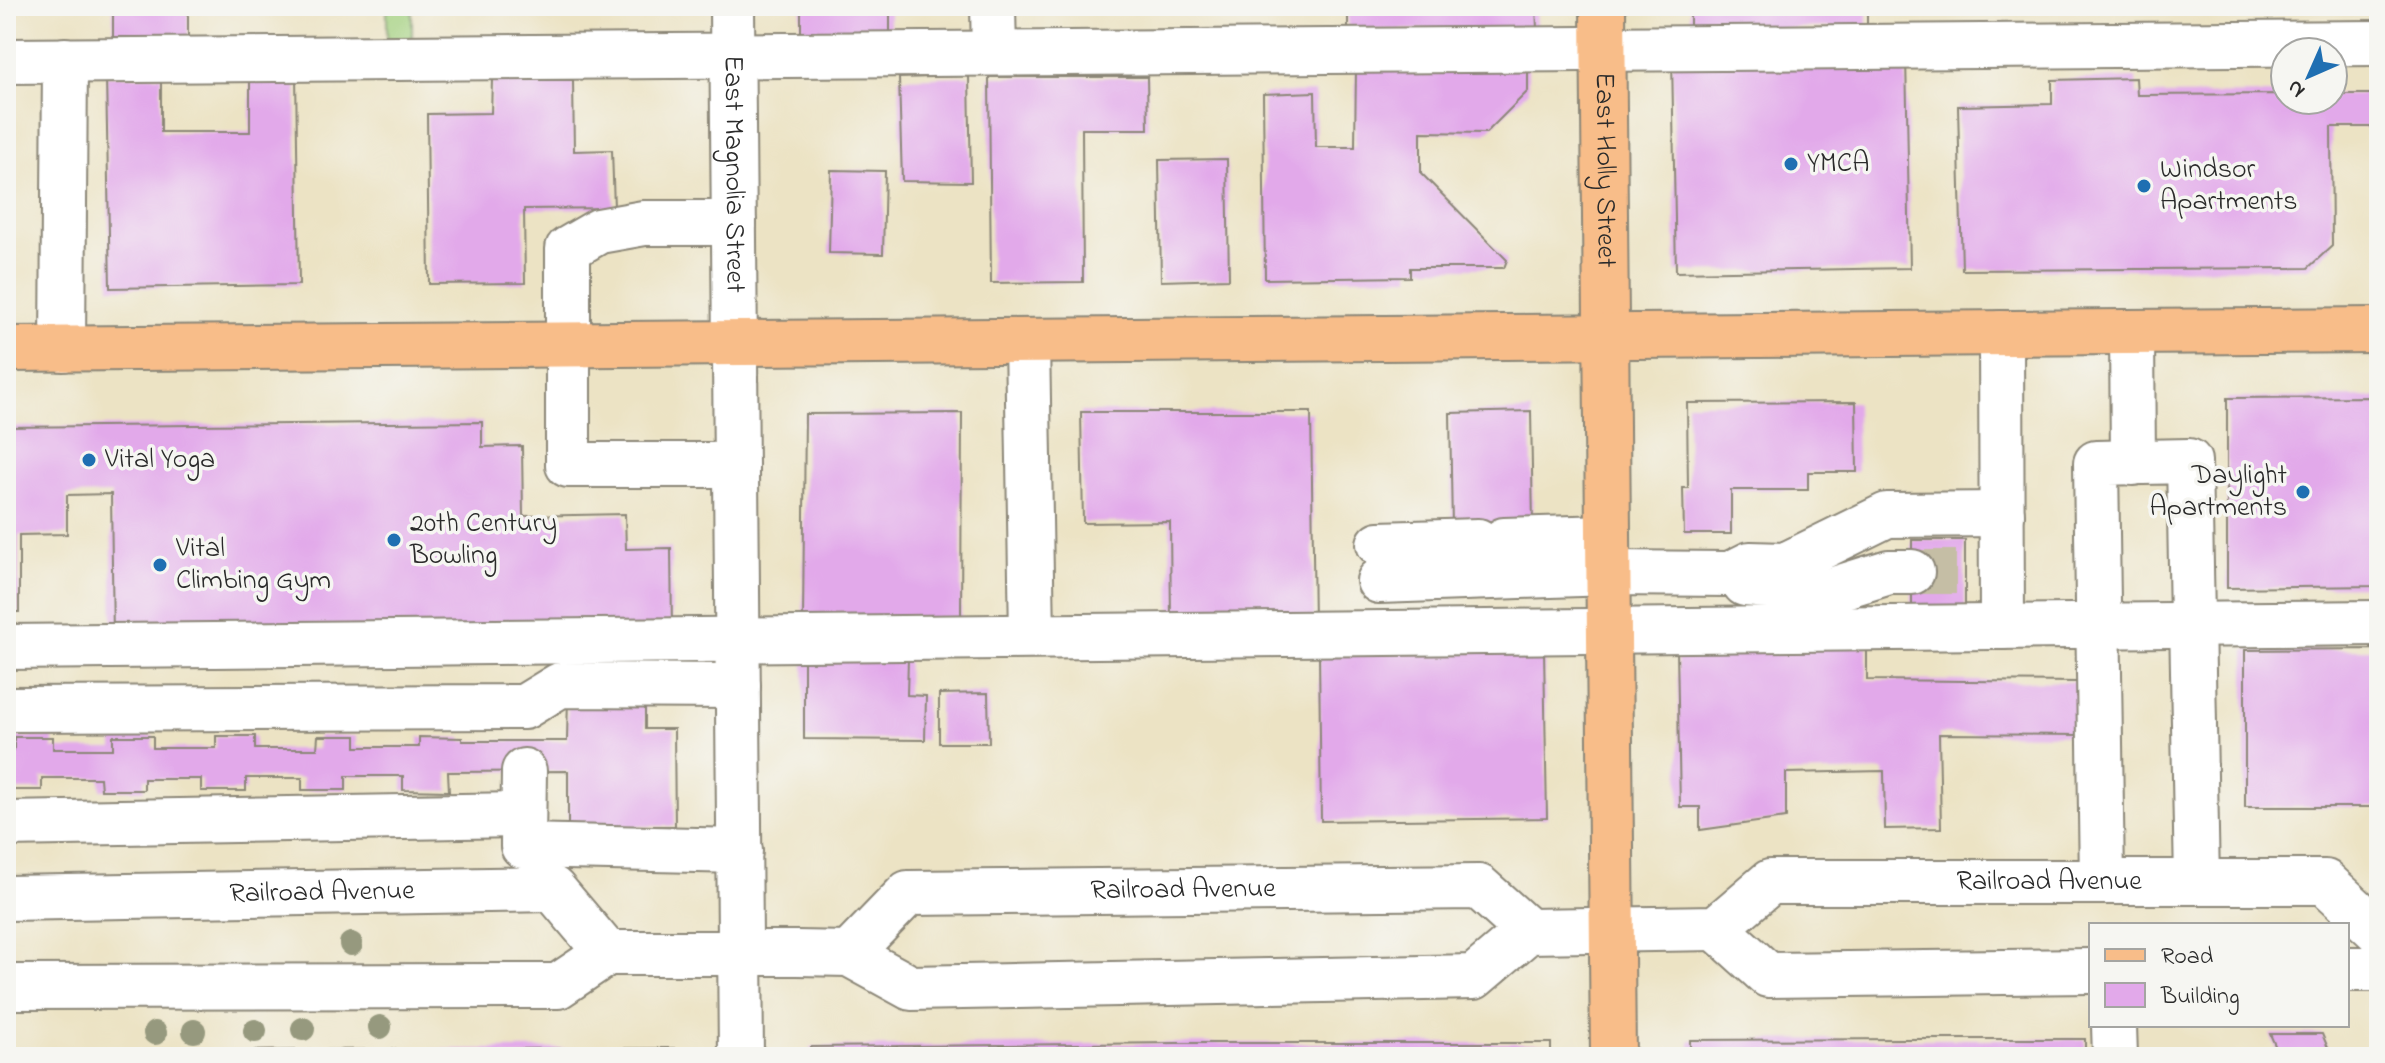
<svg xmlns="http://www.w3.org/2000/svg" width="2385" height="1063" font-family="'Indie Flower',sans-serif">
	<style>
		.green { fill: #a3d07e; stroke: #677e54; stroke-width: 2 }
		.building { fill: #e2a9ea }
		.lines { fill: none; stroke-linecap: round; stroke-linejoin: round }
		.minor-tunnel { stroke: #c5bea5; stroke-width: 44; stroke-dasharray: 44 22; stroke-linecap: butt }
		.minor-casing { stroke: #8c8778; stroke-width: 48 }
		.major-casing { stroke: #8c8778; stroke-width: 48 }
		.minor { stroke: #fff; stroke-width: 44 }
		.major { stroke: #f8bd89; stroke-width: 44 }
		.tree { fill: #96997e }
		.poi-dot { fill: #1f6fb2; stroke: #f6f6f2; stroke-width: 3 }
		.labels { text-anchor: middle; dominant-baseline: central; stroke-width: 7; stroke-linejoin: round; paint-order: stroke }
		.poi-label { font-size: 28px; fill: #2b2b2b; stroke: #f6f6f2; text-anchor: start }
		.street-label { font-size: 28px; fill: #2b2b2b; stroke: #f6f6f2 }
	</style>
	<rect width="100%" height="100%" fill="#f6f6f2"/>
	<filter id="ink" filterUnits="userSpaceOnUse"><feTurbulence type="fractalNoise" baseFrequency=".0125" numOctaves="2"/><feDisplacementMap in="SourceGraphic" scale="16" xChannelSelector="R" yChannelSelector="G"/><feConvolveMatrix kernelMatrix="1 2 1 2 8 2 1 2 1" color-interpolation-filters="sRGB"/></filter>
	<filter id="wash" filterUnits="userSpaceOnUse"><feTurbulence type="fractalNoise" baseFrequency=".006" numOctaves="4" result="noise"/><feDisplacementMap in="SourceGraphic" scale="32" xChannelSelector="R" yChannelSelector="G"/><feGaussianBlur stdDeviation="1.8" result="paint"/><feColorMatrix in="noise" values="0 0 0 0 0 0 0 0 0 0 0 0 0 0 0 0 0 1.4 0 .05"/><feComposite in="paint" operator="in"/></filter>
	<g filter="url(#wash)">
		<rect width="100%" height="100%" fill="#ece3c4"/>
		<rect class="green" x="387" y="6" width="25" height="34"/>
		<g id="blocks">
			<g class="building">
				<rect x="6" y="6" width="7" height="37"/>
				<rect x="113" y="6" width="75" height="31"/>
				<rect x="195" y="6" width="97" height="6"/>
				<rect x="801" y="6" width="89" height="27"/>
				<polygon points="1348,6 1536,6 1537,29 1348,30"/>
				<polygon points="1690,6 1867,6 1867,27 1690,29"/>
				<polygon points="1906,55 1910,268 1676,272 1672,59"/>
				<polygon points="1356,68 1528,69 1528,91 1486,133 1421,132 1421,173 1507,260 1504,268 1410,268 1410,277 1265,279 1263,94 1315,92 1316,147 1355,147"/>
				<polygon points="250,74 296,74 299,285 110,288 106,76 161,76 161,132 250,132"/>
				<polygon points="969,76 971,182 902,181 899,78"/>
				<polygon points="989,77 1147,77 1148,129 1082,129 1083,282 991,283"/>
				<polygon points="2136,78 2137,95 2285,94 2285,100 2333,100 2333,94 2379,94 2379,127 2331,127 2332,246 2308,268 1962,270 1958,106 2052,104 2052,80"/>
				<polygon points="492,80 573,80 574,151 612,150 614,208 524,209 525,283 429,284 427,114 491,113"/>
				<polygon points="1227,159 1229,279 1161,281 1159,160"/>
				<polygon points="831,170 885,171 883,254 829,253"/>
				<polygon points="2379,397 2379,586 2227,588 2227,398"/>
				<polygon points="1856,402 1857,472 1808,472 1808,490 1731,490 1731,534 1684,534 1683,488 1688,488 1687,403"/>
				<polygon points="1531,411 1533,526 1452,527 1450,413"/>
				<polygon points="1081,412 1311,412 1314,623 1171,623 1170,522 1083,523"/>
				<polygon points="962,413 961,622 803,622 805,414"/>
				<polygon points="482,422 482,447 522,446 523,516 625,514 626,549 671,548 672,630 113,638 111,494 67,495 67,534 19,535 19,612 6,612 6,427"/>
				<rect x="1912" y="540" width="53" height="68"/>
				<polygon points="1867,646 1867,680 2080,682 2080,735 1939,734 1941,828 1885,829 1884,771 1786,773 1786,818 1700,830 1700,807 1680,807 1677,649"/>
				<polygon points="2379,649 2379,807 2245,807 2245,650"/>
				<polygon points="1544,650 1547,818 1321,821 1319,652"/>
				<polygon points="804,657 908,658 907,695 926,696 925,740 804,739"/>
				<polygon points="988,693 989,743 939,743 939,694"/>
				<polygon points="568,695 645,696 645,729 674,729 675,826 568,826 568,771 448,772 449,791 403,790 403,776 346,776 346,790 302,790 302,778 246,778 246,791 201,791 201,779 144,779 144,790 101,790 100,778 42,778 42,790 6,790 6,750 14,750 14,737 53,737 53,749 113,749 113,736 153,736 153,748 216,748 216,736 255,736 255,749 317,749 318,736 356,736 356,747 419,747 419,737 462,738 462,741 567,741"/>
				<polygon points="2270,1034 2322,1034 2332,1057 2280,1057"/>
				<polygon points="1903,1039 2085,1039 2085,1057 1690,1057 1690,1040"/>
				<polygon points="1176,1043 1551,1043 1551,1057 811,1057 811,1047"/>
				<polygon points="674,1048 675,1057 81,1054 302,1050"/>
			</g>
		</g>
	</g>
	<g filter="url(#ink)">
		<use href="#blocks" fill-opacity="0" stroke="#8c8778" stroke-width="2"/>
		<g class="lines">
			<polyline class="minor-tunnel" points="1912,572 1965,572"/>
			<g class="minor-casing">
				<g id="minor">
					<path id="s1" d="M732,6L741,1057"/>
					<polyline points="993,6 994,53"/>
					<polyline points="6,61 2379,43"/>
					<polyline points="734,223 644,223 599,231 568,249 568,465 736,465"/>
					<polyline points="2132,332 2133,463"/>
					<polyline points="2001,333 2002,627"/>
					<polyline points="1027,341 1032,636"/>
					<polyline points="63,349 65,60"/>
					<polyline points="1504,540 1608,537"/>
					<polyline points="1379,544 1478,541"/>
					<polyline points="1379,581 1609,573 1730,574 1750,564 1785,565 1887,515 2002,514"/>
					<polyline points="1745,584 1828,591 1889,572 1912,572"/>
					<polyline points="6,647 2379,623"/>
					<polyline points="6,709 524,707 560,685 738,686"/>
					<polyline points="6,824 523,815"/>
					<polyline points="523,843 524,771"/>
					<polyline points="523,846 740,851"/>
					<polyline points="2102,882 2096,463 2189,461 2197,882"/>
					<path id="s2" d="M6,898L553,889L607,953"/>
					<polyline points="1716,928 1768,975 2091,971"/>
					<path id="s3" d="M849,954L908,893L1479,887L1528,931"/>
					<polyline points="2347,969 2379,969"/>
					<path id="s4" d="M6,987L558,986L607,953H797L849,954L911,988L1474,977L1528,931L1716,928L1770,882H2325L2379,932"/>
					<polyline points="2114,1025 2115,1057"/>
				</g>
			</g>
			<g class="major-casing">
				<g id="major">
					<path id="s5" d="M1603,6L1613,1057"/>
					<polyline points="6,349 2379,330"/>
				</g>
			</g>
			<use href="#minor" class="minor"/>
			<use href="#major" class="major"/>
		</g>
		<g class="tree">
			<circle cx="351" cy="944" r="12"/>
			<circle cx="380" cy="1027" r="12"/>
			<circle cx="303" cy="1029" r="12"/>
			<circle cx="194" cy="1031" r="12"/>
			<circle cx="255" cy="1031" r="12"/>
			<circle cx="155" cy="1033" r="12"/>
		</g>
	</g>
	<g class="poi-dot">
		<circle cx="1791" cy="164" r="8"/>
		<circle cx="2144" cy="186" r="8"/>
		<circle cx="89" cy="460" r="8"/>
		<circle cx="2303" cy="492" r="8"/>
		<circle cx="394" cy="540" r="8"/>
		<circle cx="160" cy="565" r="8"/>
	</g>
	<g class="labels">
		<g class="poi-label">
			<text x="1807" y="164">YMCA</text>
			<text x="2160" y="170">Windsor<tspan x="2160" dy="32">Apartments</tspan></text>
			<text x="105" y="460">Vital Yoga</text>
			<text x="2287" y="476" text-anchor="end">Daylight<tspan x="2287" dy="32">Apartments</tspan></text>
			<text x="410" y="524">20th Century<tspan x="410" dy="32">Bowling</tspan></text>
			<text x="176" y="549">Vital<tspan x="176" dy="32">Climbing Gym</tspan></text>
		</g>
		<g class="street-label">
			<text stroke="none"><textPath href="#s5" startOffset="164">East Holly Street</textPath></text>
			<text stroke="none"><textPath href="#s1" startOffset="168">East Magnolia Street</textPath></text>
			<text stroke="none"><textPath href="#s4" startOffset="2096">Railroad Avenue</textPath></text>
			<text stroke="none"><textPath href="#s3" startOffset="360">Railroad Avenue</textPath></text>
			<text stroke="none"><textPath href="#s2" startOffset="316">Railroad Avenue</textPath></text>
		</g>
	</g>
	<rect width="2385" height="1063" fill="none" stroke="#f6f6f2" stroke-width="32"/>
	<rect x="2089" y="923" width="260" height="104" fill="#f6f6f2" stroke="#a5a5a2" stroke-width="2"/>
	<rect x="2105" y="949" width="40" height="12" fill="#f8bd89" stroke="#a5a5a2" stroke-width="2"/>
	<text x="2161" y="963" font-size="24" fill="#2b2b2b">Road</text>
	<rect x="2105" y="983" width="40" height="24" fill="#e2a9ea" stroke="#a5a5a2" stroke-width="2"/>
	<text x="2161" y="1003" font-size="24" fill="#2b2b2b">Building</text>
	<g transform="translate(2309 76) rotate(225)"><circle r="38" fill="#f6f6f2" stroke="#a5a5a2" stroke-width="2"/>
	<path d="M0-6L14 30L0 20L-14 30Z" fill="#1f6fb2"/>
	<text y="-12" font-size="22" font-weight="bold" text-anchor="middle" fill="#2b2b2b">N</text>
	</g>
</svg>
